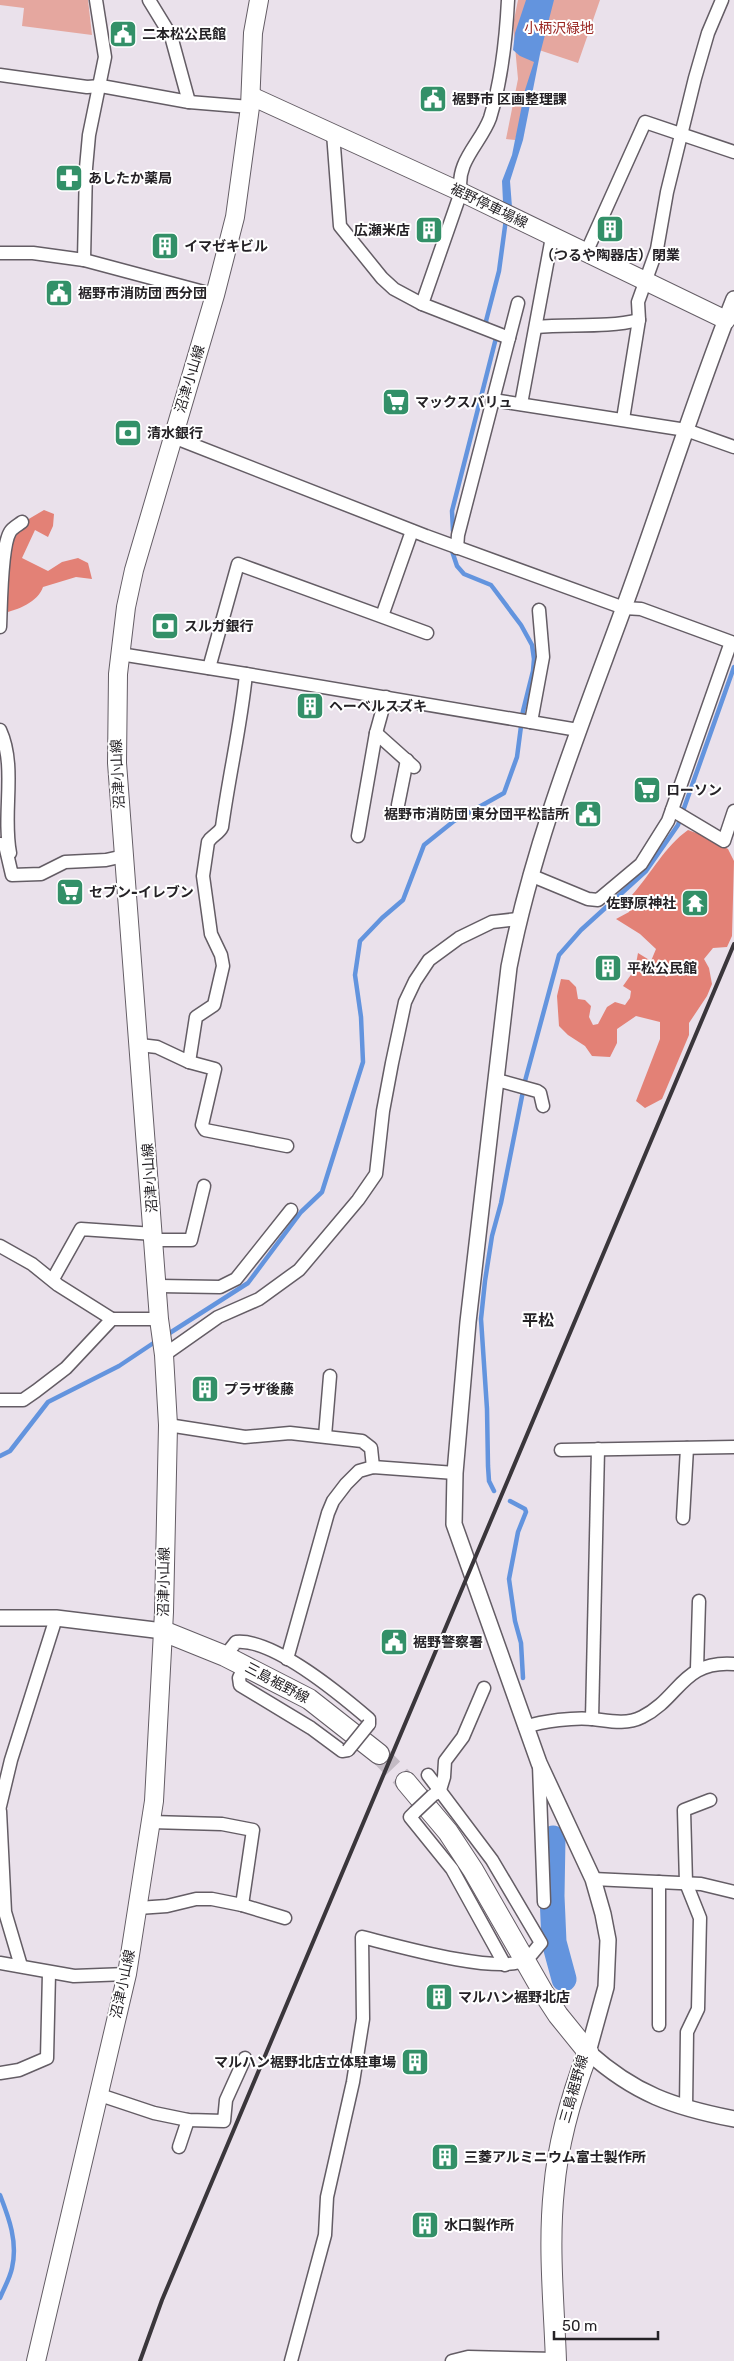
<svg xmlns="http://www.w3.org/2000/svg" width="734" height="2361" font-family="Rubik,'Noto Sans JP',sans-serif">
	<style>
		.green { fill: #e5a79f }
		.forest { fill: #e38176 }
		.water { fill: #6394de }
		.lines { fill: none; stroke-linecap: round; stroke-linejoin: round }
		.stream { stroke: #6394de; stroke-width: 4.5 }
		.river { stroke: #6394de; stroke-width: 25 }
		.primary-tunnel { stroke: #c3bbc4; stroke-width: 20; stroke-dasharray: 20 10; stroke-linecap: butt }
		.minor-casing { stroke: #645d65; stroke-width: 15 }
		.tertiary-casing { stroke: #645d65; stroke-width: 18 }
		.secondary-casing { stroke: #645d65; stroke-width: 20 }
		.primary-casing { stroke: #645d65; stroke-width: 22 }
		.minor { stroke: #fff; stroke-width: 12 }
		.tertiary { stroke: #fff; stroke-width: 15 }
		.secondary { stroke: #fff; stroke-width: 18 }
		.primary { stroke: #fff; stroke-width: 20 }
		.rail { stroke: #3a363b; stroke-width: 4 }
		.minor-bridge-casing { stroke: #645d65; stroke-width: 15; stroke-linecap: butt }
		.minor-bridge { stroke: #fff; stroke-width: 12 }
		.labels { text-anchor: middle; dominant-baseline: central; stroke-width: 4; stroke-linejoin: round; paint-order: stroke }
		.park-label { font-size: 14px; fill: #9a2622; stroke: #fff }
		.poi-label { font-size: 14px; font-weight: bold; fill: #252226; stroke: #fff; text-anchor: start }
		.street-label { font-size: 14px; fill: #252226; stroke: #fff }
		.quarter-label { font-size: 16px; font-weight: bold; fill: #252226; stroke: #fff }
	</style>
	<rect width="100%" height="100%" fill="#eae1eb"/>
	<g class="green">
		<polygon points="0,0 88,0 92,35 22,26 24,8 0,5"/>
		<polygon points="518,0 600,0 578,63 539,50 527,103 515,140 506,139 518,79 513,25"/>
	</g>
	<g class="forest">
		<path d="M44,510L54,514L53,526L48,537L35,530L22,558L48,571L62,562L78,558L88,563L92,579L76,577L43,587C38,602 18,610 3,613L11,535L27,520Z"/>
		<path d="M688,830L710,838L728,849L734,861L732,936L727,947L713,948L704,959L709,968L712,984L707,996L689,1023V1035L662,1099L645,1108L636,1101L660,1039V1022L636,1016L617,1029V1043L610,1057L592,1056L585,1046L568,1035L559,1026L557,996L561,979L569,980L576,987L578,999L585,1000L591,1006L589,1017L593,1025L598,1024L607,1007L615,1002L625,1005L630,998L631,991L623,986L635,969L638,953L651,961L656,949L640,934L616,919L629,912L635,902L632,895C651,874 665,846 688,830Z"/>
	</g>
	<polygon class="water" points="526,0 554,0 540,54 523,140 510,181 512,207 503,202 502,181 512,155 525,90 534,62 520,56 513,50 515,33"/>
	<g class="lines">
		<g class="stream">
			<polyline points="488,326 486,321 499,271 506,219"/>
			<polyline points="453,531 452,511 496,338 493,335"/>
			<polyline points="165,1336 248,1283 301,1212 322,1192 363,1062 361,1017 355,975 360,941 382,918 403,900 424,845 454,821 504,793 517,757 523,711 533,671 534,659 532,645 521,625 491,585 464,574 457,566 451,548"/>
			<polyline points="0,1456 10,1451 48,1402 119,1366 158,1340"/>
			<polyline points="494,1491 489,1481 488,1466 487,1409 481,1319 485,1281 492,1236 501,1203 525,1081 559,955 581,930 646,871 678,825 734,667"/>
			<polyline points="510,1501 525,1509 526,1512 518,1532 509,1579 515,1621 521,1643 523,1678"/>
			<path d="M0,2195C9,2218 18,2242 12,2268C10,2278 4,2288 0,2298"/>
		</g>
		<polyline class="river" points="553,1838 552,1896 554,1942 564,1979"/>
		<polyline class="primary-tunnel" points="379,1754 406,1782"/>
		<g class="minor-casing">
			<g id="minor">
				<polyline points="149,0 171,36 189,102"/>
				<path d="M508,0C506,41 502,79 490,118C481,143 455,162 461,192L422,304L509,338"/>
				<polyline points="0,75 87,87 101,86 189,102 250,107"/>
				<polyline points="333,133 340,226 382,278 394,289 422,304"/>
				<polyline points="0,253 33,253 84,260 215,295"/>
				<polyline points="586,253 645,122 734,152"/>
				<polyline points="84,260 86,168 89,135 105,57 96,0"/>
				<path d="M536,327C571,324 606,328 639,320"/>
				<polyline points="493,400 686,430 734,447"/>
				<polyline points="521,404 552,237"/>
				<polyline points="623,419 639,320 638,302 657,249 667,192 695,78 708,33 722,0"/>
				<polyline points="173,437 426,536 624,608 641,609 731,642 668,821 641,864 598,900 588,899 530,875"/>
				<polyline points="457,548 458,535 518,303"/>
				<polyline points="382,616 412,531"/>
				<path d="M0,627C1,607 1,547 10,532C12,528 18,525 22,522"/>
				<polyline points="120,654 246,674 578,730"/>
				<polyline points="209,668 238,564 427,633"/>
				<polyline points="531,722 543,657 539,610"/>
				<path d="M0,730C17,767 2,813 10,853"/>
				<polyline points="376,733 414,767"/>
				<polyline points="398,805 407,760"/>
				<polyline points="672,810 724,841 734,811"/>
				<polyline points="358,836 376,733 386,697"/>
				<polyline points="0,844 5,845 12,875 41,874 65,862 106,860 124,856"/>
				<path d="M140,1045L157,1047L189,1062L196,1017L214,1005L223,966L221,955L211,934L203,876L208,842C212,835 219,834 222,827C229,775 241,725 246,674"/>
				<polyline points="189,1062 215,1069 202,1125 205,1130 287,1146"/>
				<polyline points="497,1080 537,1091 540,1093 543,1106"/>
				<polyline points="155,1240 191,1240 204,1186"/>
				<polyline points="0,1246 32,1264 58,1285 112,1319"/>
				<polyline points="53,1279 81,1229 154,1234"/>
				<polyline points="159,1286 220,1287 236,1279 291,1210"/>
				<polyline points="164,1355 218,1317 259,1299 299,1270 358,1200 376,1174 383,1111 392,1063 405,1002 415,981 429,960 459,938 492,922 518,919"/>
				<polyline points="0,1400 23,1400 36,1391 66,1368 112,1319 159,1319"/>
				<polyline points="168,1425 245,1437 290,1433 362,1441 371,1448 373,1467"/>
				<polyline points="325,1436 330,1376"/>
				<polyline points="561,1450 734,1447"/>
				<polyline points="683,1518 687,1448"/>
				<path d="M225,1656L236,1642C273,1638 341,1695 369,1719V1724"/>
				<polyline points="287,1659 328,1513 333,1501 346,1484 359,1471 373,1467 455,1473"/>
				<polyline points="245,1665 239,1678 240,1685 311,1728 342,1751 348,1750"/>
				<polyline points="697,1669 699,1601"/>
				<polyline points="592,1719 598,1449"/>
				<path d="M525,1727C543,1721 574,1717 593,1719C610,1721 626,1725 642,1717C680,1698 682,1660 734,1664"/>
				<polyline points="539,1765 544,1902"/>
				<polyline points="435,1794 440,1790 444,1777 445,1761 463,1737 484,1688"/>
				<polyline points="0,1806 11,1760 56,1618"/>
				<polyline points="0,1811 5,1912 21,1966"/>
				<polyline points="415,1812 410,1817 452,1869 505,1965"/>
				<polyline points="151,1822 222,1824 253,1830 242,1905"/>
				<polyline points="593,1879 701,1884 734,1892"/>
				<polyline points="659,1882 659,2025"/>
				<polyline points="138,1908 167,1906 196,1899 212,1899 242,1905 285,1918"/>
				<polyline points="0,1963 74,1976 127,1974"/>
				<polyline points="0,2073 19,2070 47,2058 49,1973"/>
				<polyline points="97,2094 154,2113 188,2120 224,2121 226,2100 245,2058"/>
				<polyline points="686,2108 687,2032 698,2009 700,1918 686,1883 684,1810 710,1800"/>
				<polyline points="179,2147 188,2120"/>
				<path d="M291,2361L325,2235L327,2197L353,2082L363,2019L362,1937C394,1945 498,1975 525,1960C531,1957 536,1948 541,1943L492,1860L428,1775"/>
				<polyline points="452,2361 468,2357 556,2359"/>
			</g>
		</g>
		<g class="tertiary-casing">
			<g id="tertiary">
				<path d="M734,299C693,402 661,507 623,610C580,727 533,844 509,967L468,1322L455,1473L454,1524L539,1763L593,1879L603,1914L608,1940L606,1987L588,2052C635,2094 673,2107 734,2119"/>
				<polyline points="0,1618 56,1618 163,1631"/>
			</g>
		</g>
		<g class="secondary-casing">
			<g id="secondary">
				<polyline points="251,96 461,192 726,320"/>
				<polyline points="36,2361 127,1974 154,1801 164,1612 168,1425 164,1355 159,1319 117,763 118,674 126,607 134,570 215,295 235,217 250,107 253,33 259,0"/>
			</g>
		</g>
		<g class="primary-casing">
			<g id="primary">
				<polyline points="163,1631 225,1656 309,1699 379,1754"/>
				<path d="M406,1782L448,1832L473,1870L543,1992L558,2015L588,2052C571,2097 558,2141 554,2189C548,2246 554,2304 556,2361"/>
			</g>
		</g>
		<use href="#minor" class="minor"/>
		<use href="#tertiary" class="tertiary"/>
		<use href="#secondary" class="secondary"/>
		<use href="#primary" class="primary"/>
		<polyline class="rail" points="140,2361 162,2300 734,944"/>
		<g class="minor-bridge-casing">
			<g id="minor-bridge">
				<polyline points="348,1750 369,1724"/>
				<polyline points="415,1812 433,1795"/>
			</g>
		</g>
		<use href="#minor-bridge" class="minor-bridge"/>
	</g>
	<defs>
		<g id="civic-square" transform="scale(1.4375)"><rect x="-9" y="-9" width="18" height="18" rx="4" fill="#339068" stroke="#fff"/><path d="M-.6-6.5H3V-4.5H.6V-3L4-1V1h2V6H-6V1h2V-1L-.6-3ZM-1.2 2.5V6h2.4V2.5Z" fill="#fff"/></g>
		<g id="pharmacy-square" transform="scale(1.4375)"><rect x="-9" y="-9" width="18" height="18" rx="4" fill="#339068" stroke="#fff"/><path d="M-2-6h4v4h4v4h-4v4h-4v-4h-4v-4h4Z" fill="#fff"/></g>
		<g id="building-square" transform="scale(1.4375)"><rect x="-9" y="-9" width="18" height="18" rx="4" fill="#339068" stroke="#fff"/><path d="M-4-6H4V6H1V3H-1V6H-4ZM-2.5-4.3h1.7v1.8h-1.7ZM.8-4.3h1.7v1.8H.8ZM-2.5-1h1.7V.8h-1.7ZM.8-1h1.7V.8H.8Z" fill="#fff"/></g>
		<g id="supermarket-square" transform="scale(1.4375)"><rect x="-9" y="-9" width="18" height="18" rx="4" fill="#339068" stroke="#fff"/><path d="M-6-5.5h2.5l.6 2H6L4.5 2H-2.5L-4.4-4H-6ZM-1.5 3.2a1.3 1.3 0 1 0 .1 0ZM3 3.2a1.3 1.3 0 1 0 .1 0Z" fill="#fff"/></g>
		<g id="bank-square" transform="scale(1.4375)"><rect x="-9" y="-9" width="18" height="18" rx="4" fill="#339068" stroke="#fff"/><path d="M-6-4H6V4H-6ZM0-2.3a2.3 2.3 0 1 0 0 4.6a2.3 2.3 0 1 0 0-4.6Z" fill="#fff"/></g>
		<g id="temple-square" transform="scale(1.4375)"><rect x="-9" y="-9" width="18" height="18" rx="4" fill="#339068" stroke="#fff"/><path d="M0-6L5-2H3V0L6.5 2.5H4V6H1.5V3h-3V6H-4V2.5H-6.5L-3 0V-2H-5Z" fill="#fff"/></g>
	</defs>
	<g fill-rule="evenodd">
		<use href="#civic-square" x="123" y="34"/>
		<use href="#civic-square" x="433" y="99"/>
		<use href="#pharmacy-square" x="69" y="178"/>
		<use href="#building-square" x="610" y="229"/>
		<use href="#building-square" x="429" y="230"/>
		<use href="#building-square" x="165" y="246"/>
		<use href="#civic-square" x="59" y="293"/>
		<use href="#supermarket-square" x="396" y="402"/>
		<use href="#bank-square" x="128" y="433"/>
		<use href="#bank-square" x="165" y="626"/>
		<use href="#building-square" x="310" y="706"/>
		<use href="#supermarket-square" x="647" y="790"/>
		<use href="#civic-square" x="588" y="814"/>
		<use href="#supermarket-square" x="70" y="892"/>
		<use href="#temple-square" x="695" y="903"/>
		<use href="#building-square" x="608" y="968"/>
		<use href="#building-square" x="205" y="1389"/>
		<use href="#civic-square" x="394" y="1642"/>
		<use href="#building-square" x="439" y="1997"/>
		<use href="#building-square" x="415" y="2062"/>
		<use href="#building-square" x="445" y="2157"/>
		<use href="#building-square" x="425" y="2225"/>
	</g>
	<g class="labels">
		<g class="park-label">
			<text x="559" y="28">小柄沢緑地</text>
		</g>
		<g class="poi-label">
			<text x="142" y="34">二本松公民館</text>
			<text x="452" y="99">裾野市 区画整理課</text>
			<text x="88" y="178">あしたか薬局</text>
			<text x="410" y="230" text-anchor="end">広瀬米店</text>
			<text x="184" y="246">イマゼキビル</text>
			<text x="610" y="255" text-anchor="middle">（つるや陶器店）閉業</text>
			<text x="78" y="293">裾野市消防団 西分団</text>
			<text x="415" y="402">マックスバリュ</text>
			<text x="147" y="433">清水銀行</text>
			<text x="184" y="626">スルガ銀行</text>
			<text x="329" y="706">ヘーベルスズキ</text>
			<text x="666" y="790">ローソン</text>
			<text x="569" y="814" text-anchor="end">裾野市消防団 東分団平松詰所</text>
			<text x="89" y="892">セブン-イレブン</text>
			<text x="676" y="903" text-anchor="end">佐野原神社</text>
			<text x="627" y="968">平松公民館</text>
			<text x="224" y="1389">プラザ後藤</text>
			<text x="413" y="1642">裾野警察署</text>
			<text x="458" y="1997">マルハン裾野北店</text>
			<text x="396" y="2062" text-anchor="end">マルハン裾野北店立体駐車場</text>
			<text x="464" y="2157">三菱アルミニウム富士製作所</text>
			<text x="444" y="2225">水口製作所</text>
		</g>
		<g class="street-label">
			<text transform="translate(489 206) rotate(26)">裾野停車場線</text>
			<text transform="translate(190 379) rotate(-73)">沼津小山線</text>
			<text transform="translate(118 774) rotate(-93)">沼津小山線</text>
			<text transform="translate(150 1178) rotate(-94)">沼津小山線</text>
			<text transform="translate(164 1582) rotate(-89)">沼津小山線</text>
			<text transform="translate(277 1683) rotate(28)">三島裾野線</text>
			<text transform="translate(123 1984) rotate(-78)">沼津小山線</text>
			<text transform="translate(574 2089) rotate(-74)">三島裾野線</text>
		</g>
		<g class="quarter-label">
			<text x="538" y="1320">平松</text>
		</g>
	</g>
	<path d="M554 2331v8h104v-8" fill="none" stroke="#252226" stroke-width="2.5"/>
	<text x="562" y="2331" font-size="15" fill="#252226" stroke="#ffffff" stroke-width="4" paint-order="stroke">50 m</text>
</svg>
